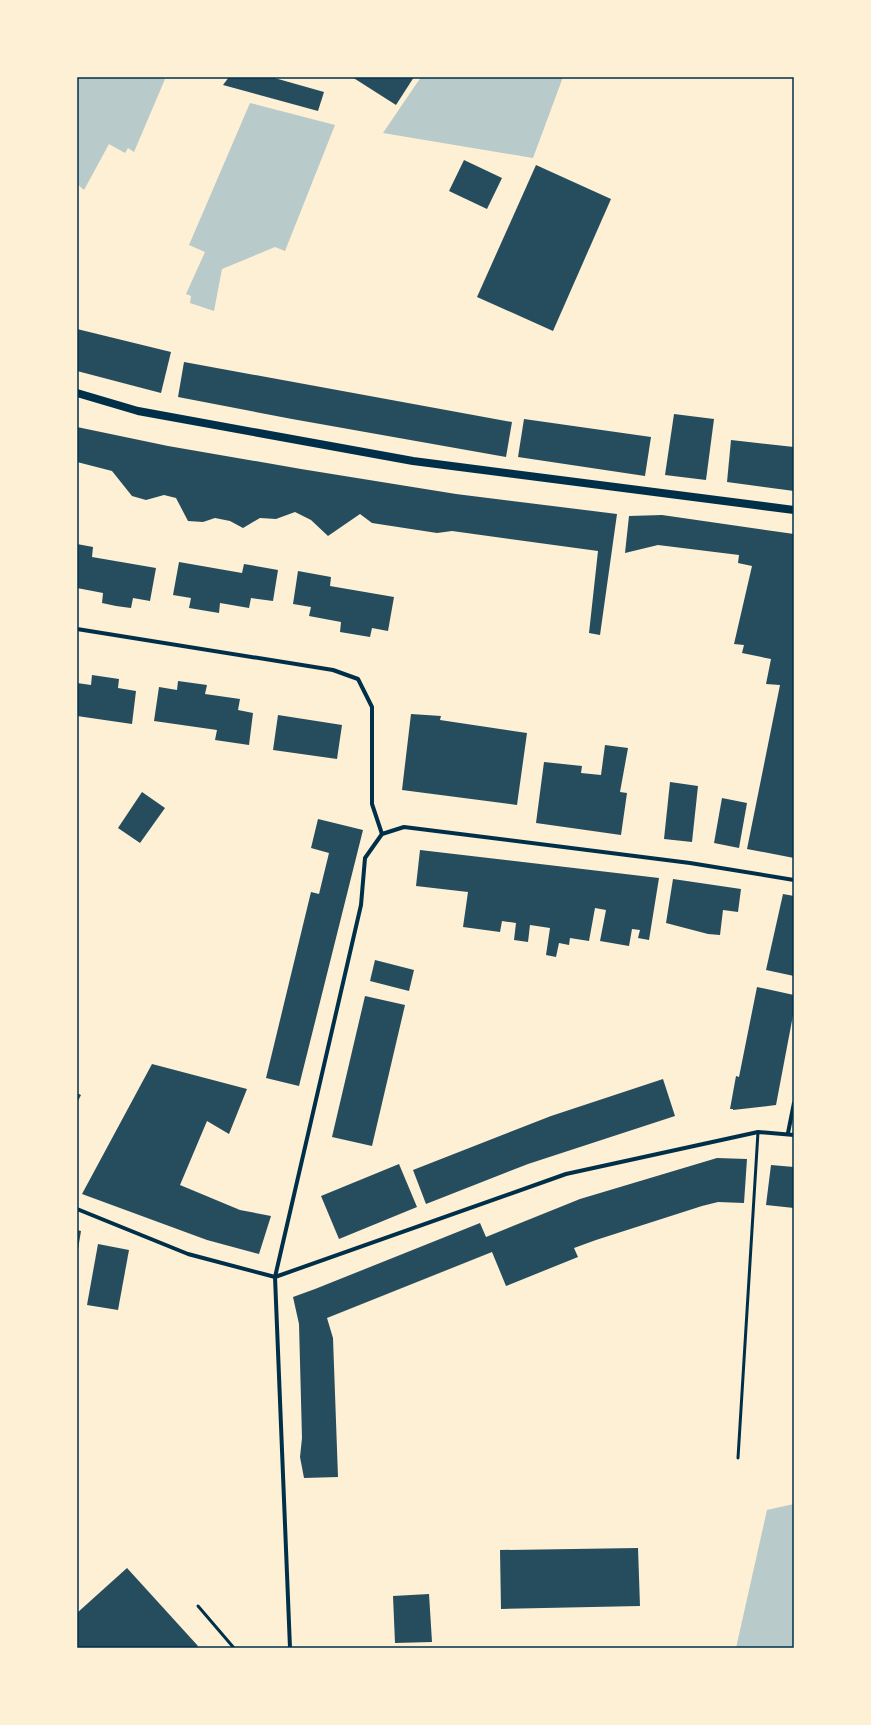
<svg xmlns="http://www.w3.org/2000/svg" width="871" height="1725" font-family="'Source Serif 4',serif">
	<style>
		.green { fill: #b9caca }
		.building { fill: #264d5e }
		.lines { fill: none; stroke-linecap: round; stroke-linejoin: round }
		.service { stroke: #003049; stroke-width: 3 }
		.minor { stroke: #003049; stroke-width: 4 }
		.secondary { stroke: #003049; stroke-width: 8 }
		.neatline { fill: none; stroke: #003049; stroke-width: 1.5 }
	</style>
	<rect width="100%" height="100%" fill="#fdf0d5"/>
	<g class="green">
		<polygon points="77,77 157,77 165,79 134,152 128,148 125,153 109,144 84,190 77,184"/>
		<polygon points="421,77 563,77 533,158 383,133"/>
		<polygon points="250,103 335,125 285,251 275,247 222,269 214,311 190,303 191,296 186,294 205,252 189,245"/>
		<polygon points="794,1504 794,1648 736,1648 767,1510"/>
	</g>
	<g class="building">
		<polygon points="229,77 271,77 324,92 318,111 223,85"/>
		<polygon points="352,77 414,77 396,105"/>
		<polygon points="464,160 502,178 487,209 449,191"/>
		<polygon points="536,165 611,199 553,331 477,297"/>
		<polygon points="77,329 171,352 161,393 77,371"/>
		<polygon points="184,362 512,422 506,457 292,419 178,397"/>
		<polygon points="674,414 714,419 706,480 665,475"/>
		<polygon points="524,419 651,437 645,476 518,457"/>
		<polygon points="77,427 168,446 301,469 456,494 617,514 600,635 589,633 598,551 452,531 437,533 372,523 360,514 328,536 311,520 295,512 276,519 260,518 243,528 230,521 215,518 203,522 188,521 176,498 164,495 146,500 132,496 112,471 77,462"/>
		<polygon points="731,440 794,447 794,491 727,482"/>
		<polygon points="662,515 794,534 794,858 747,849 780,685 766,684 771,659 742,653 744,645 734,644 752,566 738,563 739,555 658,545 625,553 629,516"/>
		<polygon points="77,544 93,547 92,557 156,568 150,601 133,598 131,608 116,606 102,603 103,593 77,588"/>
		<polygon points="179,562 242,573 244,564 278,570 273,601 251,598 249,608 220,603 219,613 189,608 191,598 173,595"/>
		<polygon points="298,571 331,577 330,586 394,597 388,631 372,628 370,637 340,632 341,622 309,616 311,607 293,604"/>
		<polygon points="92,675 119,679 118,688 136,691 132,724 77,716 77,683 91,685"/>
		<polygon points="178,681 207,685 205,694 240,699 238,710 253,713 249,745 215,740 217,730 154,721 159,687 177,690"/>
		<polygon points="411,714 441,716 440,720 527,733 517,805 402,790"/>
		<polygon points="278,715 342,725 337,759 273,750"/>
		<polygon points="605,745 628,748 620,792 627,793 621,835 536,823 544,762 582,766 581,773 601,775"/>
		<polygon points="670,782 698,786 692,842 664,839"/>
		<polygon points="142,792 165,808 140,843 118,828"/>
		<polygon points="722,798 747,803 739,848 714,843"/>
		<polygon points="318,819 363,830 299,1086 266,1078 311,892 319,894 329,853 311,848"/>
		<polygon points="420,850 659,878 649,940 638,938 640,930 632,929 629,946 600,941 606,910 595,908 589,941 570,938 569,945 559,943 556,957 546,955 550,928 530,925 528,942 514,940 516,923 502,921 500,932 463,927 468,892 416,886"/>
		<polygon points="673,879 741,889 738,912 723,910 720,935 708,934 666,923"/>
		<polygon points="783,894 794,896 794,976 766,970"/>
		<polygon points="375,960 414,970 409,991 370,981"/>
		<polygon points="757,987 794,995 794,1010 776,1105 733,1110 733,1109 730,1109 736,1076 739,1077"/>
		<polygon points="365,996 405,1005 372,1146 332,1137"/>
		<polygon points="152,1064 247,1089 229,1134 207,1121 180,1185 240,1210 271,1216 259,1254 207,1240 82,1194"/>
		<polygon points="663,1079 675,1116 528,1164 426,1204 413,1170 551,1116"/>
		<polygon points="77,1093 81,1095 77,1103"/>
		<polygon points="717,1158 747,1159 744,1203 718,1202 702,1206 596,1240 574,1248 578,1257 506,1286 492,1252 327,1318 333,1338 338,1477 304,1478 300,1457 302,1438 299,1324 293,1297 315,1289 480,1223 486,1237 580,1199"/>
		<polygon points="399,1164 417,1207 339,1239 321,1196"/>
		<polygon points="771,1165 794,1167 794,1208 766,1205"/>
		<polygon points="77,1230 81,1231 78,1249 77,1249"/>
		<polygon points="98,1244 129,1250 118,1310 87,1305"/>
		<polygon points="638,1548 640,1606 501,1609 500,1550"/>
		<polygon points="127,1568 198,1646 195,1648 77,1648 77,1613"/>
		<polygon points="429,1594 432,1642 395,1643 393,1596"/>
	</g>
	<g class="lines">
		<g class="service">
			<polyline points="738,1458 758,1132"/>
			<polyline points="198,1606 234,1648"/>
		</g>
		<g class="minor">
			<polyline points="77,629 333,670 358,679 372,707 372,804 382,834"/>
			<polyline points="788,1133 794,1103"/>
			<polyline points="77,1209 188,1254 275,1277 566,1174 758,1132 794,1135"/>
			<polyline points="290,1648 275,1277 361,905 365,858 382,834 404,827 690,863 794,880"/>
		</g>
		<polyline class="secondary" points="77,393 138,411 413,461 794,510"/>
	</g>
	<rect width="871" height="1725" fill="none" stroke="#fdf0d5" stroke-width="156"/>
	<rect x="78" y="78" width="715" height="1569" class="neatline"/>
</svg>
